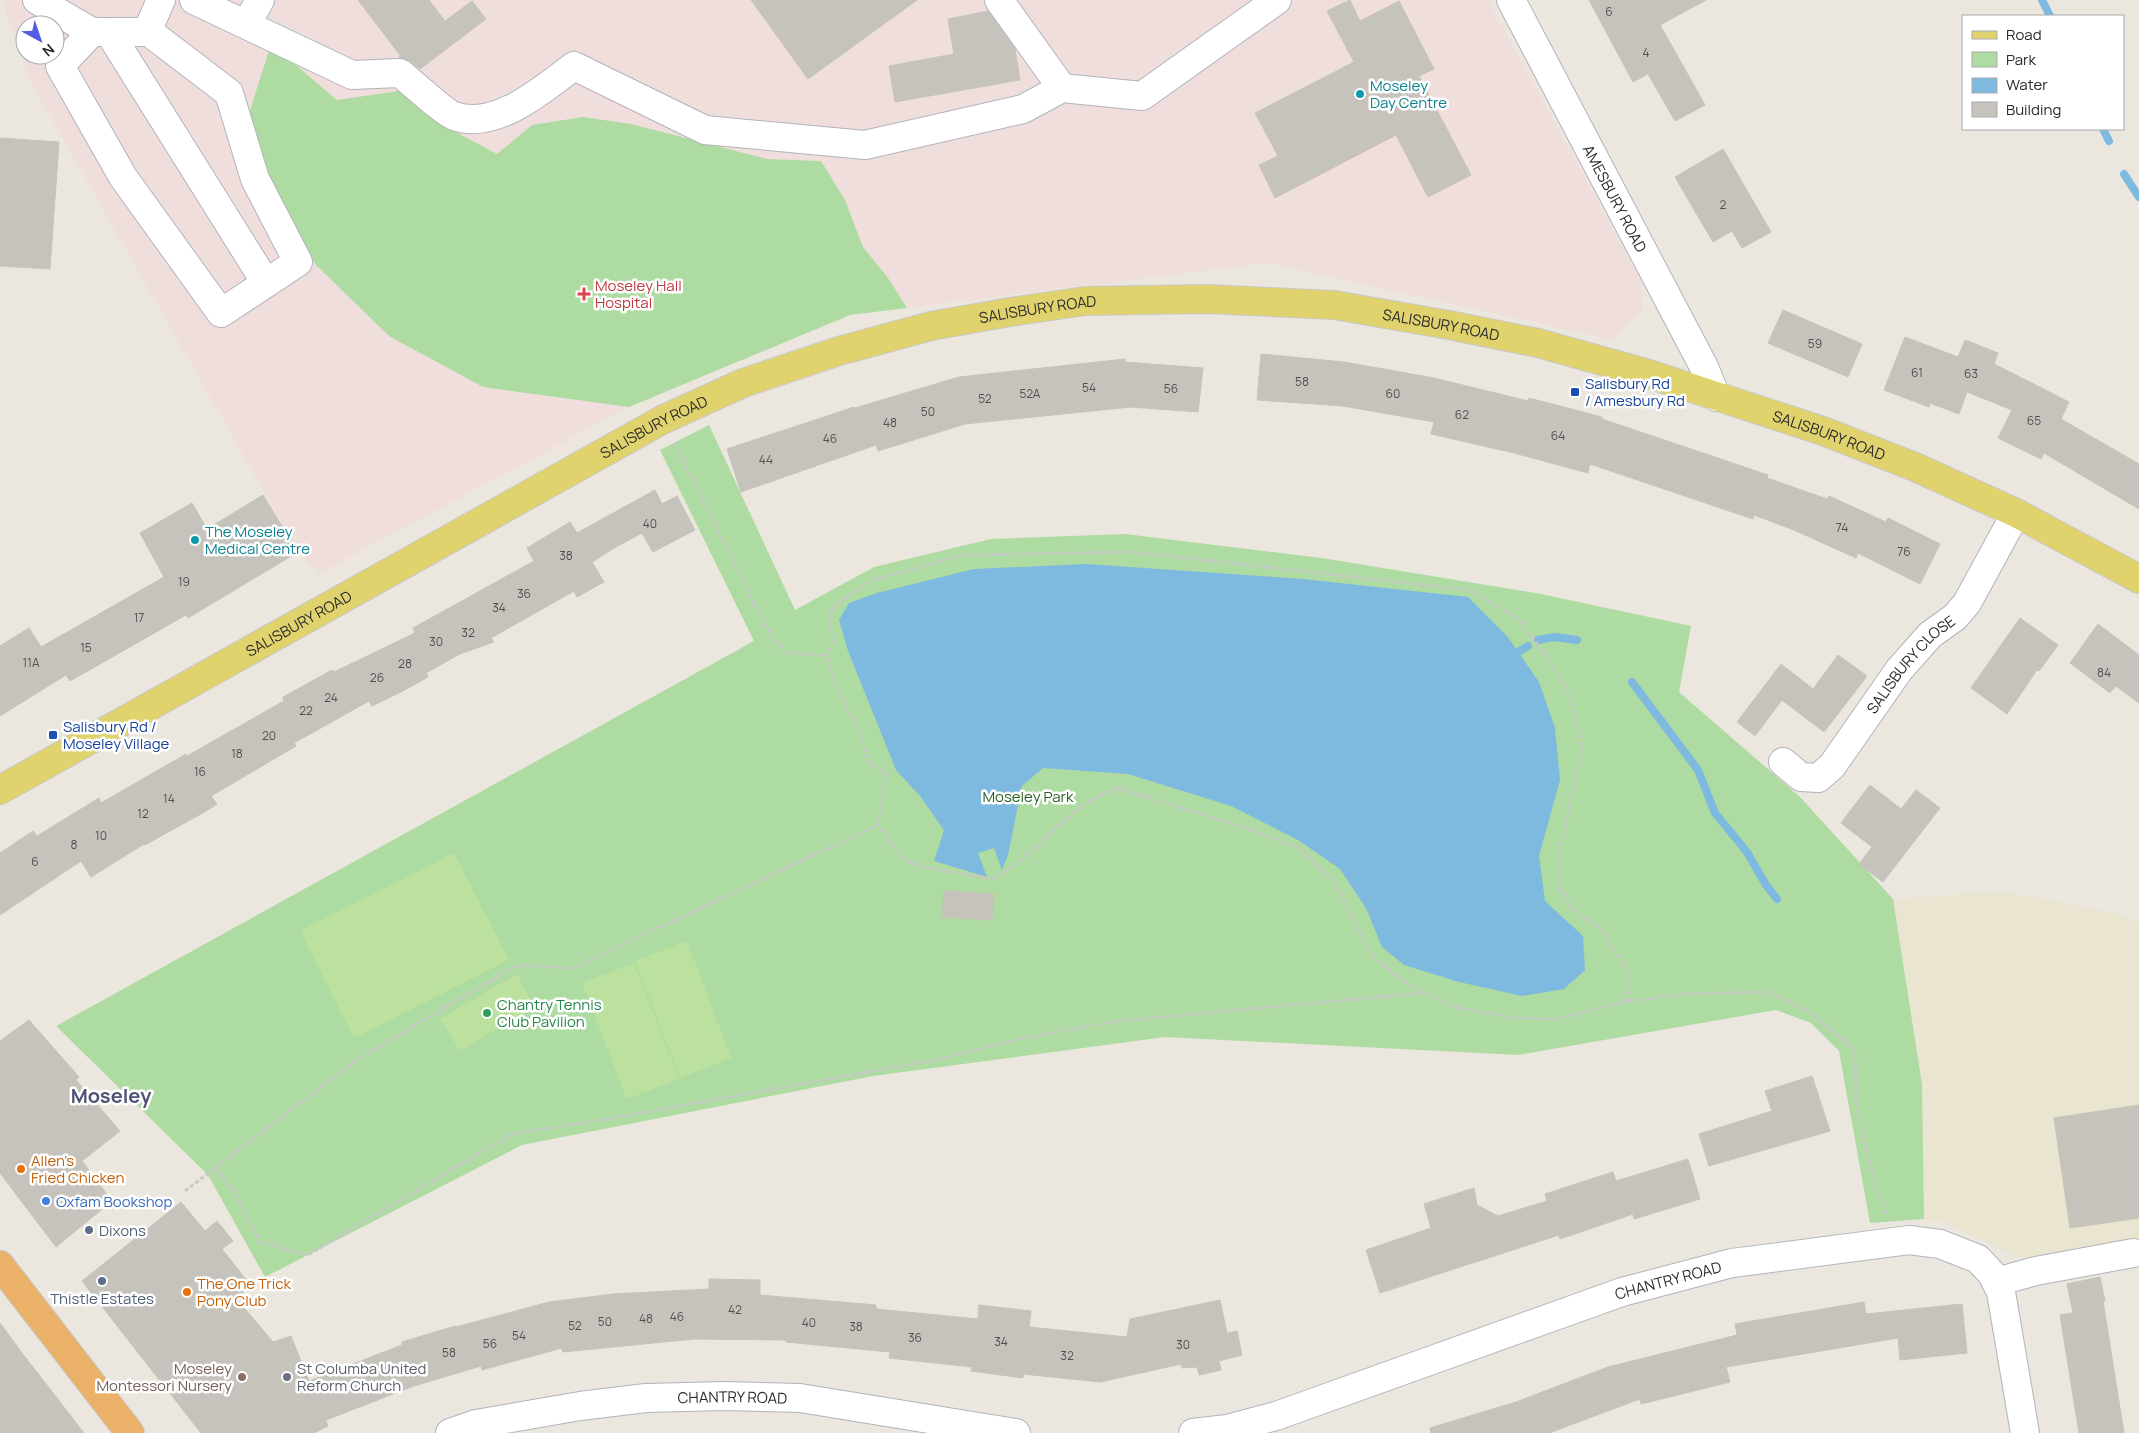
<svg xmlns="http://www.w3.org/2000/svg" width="2139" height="1433" font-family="Manrope,sans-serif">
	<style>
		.education { fill: #eae5d0 }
		.medical { fill: #f0dedd; fill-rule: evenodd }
		.green { fill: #aedba1 }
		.pitch { fill: #bce19e }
		.water { fill: #7ebae0 }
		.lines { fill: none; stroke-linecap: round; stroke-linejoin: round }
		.stream { stroke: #7ebae0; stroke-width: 8 }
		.building { fill: #c6c3bd; stroke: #c6c3b8 }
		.minor-casing { stroke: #b2b3bc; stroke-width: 30 }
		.major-casing { stroke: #c8c8c8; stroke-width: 30 }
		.highway-casing { stroke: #c8c8c8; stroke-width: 30 }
		.path { stroke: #c8c8c8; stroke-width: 3; stroke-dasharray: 4 2.5; stroke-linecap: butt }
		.minor { stroke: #fff; stroke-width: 28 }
		.major { stroke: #e0d36e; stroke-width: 28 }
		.highway { stroke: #ebb169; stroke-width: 28 }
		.culture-dot { fill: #0f9aa8; stroke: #fff; stroke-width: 2 }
		.health-dot { fill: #e0444e; stroke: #fff; stroke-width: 2 }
		.transit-dot { fill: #1a4fb4; stroke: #fff; stroke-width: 2 }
		.leisure-dot { fill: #2e9e5b; stroke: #fff; stroke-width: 2 }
		.food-dot { fill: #e8710a; stroke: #fff; stroke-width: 2 }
		.shop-dot { fill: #3f7fe0; stroke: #fff; stroke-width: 2 }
		.service-dot { fill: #5c6f8a; stroke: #fff; stroke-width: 2 }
		.education-dot { fill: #8d6e63; stroke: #fff; stroke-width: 2 }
		.worship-dot { fill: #6b7280; stroke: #fff; stroke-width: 2 }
		.labels { text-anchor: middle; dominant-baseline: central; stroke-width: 5; stroke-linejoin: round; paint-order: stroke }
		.number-label { font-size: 12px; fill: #51504f }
		.culture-label { font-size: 15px; fill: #0d838f; stroke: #fff; text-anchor: start }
		.street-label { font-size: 15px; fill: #2a2a2a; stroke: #fff }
		.health-label { font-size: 15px; fill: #be3a42; stroke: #fff; text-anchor: start }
		.transit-label { font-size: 15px; fill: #164399; stroke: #fff; text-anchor: start }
		.park-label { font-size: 15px; fill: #285f23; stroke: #fff }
		.leisure-label { font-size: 15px; fill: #27864d; stroke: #fff; text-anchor: start }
		.food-label { font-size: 15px; fill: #c56008; stroke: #fff; text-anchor: start }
		.shop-label { font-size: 15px; fill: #366cbe; stroke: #fff; text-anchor: start }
		.service-label { font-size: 15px; fill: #4e5e75; stroke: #fff; text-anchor: start }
		.education-label { font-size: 15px; fill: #785e54; stroke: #fff; text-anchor: end }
		.worship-label { font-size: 15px; fill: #5b616d; stroke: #fff; text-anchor: start }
		.district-label { font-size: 20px; font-weight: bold; fill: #505276; stroke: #fff }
	</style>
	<rect width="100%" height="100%" fill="#ebe7de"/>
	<polygon class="education" points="2004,891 2114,913 2139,924 2139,1254 2026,1261 1943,1222 1924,1219 1922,1084 1893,899"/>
	<path class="medical" d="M2,0H1488L1641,281L1642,310L1614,340L1267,263L850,315L629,407L320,573L298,552L29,79ZM25,25H55V55H25Z"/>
	<g class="green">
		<polygon points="271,44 337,100 399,91 452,130 497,154 532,125 583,117 631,124 767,159 821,161 845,200 863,247 888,278 907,308 850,315 629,407 483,387 389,336 315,264 276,205 247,120"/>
		<polygon points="709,425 795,610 874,567 991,539 1125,534 1322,558 1541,594 1691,626 1679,692 1800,797 1893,899 1922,1084 1924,1219 1870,1223 1839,1051 1811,1023 1776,1010 1518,1055 1165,1037 873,1076 522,1145 265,1277 208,1175 56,1026 754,641 660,450"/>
	</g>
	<g class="pitch">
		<polygon points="454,853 509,960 354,1038 300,931"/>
		<polygon points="687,941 731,1058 680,1078 635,961"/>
		<polygon points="634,963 679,1079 627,1099 582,983"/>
		<polygon points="517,974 534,1007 460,1051 440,1019"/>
	</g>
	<polygon class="water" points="1086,564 1303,579 1468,597 1507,636 1539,682 1555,728 1560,780 1539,856 1545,901 1583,936 1585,970 1564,989 1522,996 1459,982 1404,965 1382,947 1366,908 1340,869 1298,840 1231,806 1128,774 1043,768 1022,786 1008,855 1002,870 994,848 978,853 987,877 934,861 944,830 920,796 896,770 848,651 839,620 849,603 877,593 974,569"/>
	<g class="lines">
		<g class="stream">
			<polyline points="2042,0 2050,16"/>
			<polyline points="2103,129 2109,141"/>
			<polyline points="2124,174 2139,197"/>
			<polyline points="1538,640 1554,637 1577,640"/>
			<polyline points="1518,652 1528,646"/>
			<polyline points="1632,682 1698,770 1715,813 1747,852 1766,885 1777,899"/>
		</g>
	</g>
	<g class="building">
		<polygon points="358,0 429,0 445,21 472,1 486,19 420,69 410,61 399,57 400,55"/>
		<polygon points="751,0 917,0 808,79"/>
		<polygon points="1350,0 1360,21 1399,1 1434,69 1419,76 1471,175 1428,197 1396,135 1275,198 1259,165 1278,156 1255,113 1354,62 1327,11"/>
		<polygon points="1589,0 1706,0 1660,25 1705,105 1675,121 1648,74 1633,82"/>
		<polygon points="988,11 1015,49 1020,80 895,102 889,66 954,54 948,19"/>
		<polygon points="0,138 59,142 50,269 0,266"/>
		<polygon points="1723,149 1771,232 1742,248 1732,231 1713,242 1675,177"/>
		<polygon points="1783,310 1862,344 1848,377 1768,343"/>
		<polygon points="1905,337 1958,357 1965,340 1998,353 1994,364 2069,402 2061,419 2139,464 2139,509 2044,453 2041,459 1998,438 2012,410 1967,392 1959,414 1930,403 1929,407 1884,390"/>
		<polygon points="1261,354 1344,362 1434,378 1528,401 1529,398 1602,417 1602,419 1768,475 1767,478 1827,499 1829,496 1886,522 1888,518 1940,544 1920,584 1858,553 1856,558 1794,530 1754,515 1753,519 1590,464 1588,473 1514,453 1431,434 1434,422 1343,406 1257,400"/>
		<polygon points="1125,359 1125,362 1203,368 1198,412 1131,407 965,424 878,451 876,445 741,492 727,449 854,407 855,408 959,377"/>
		<polygon points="655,490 662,504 677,496 695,530 653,552 642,533 614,548 592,562 604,582 577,597 574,591 491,638 494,642 460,654 426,673 428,677 403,691 372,706 369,701 294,743 296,746 211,796 217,804 208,810 145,845 144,844 91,877 81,861 0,915 0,853 33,831 37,836 99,798 101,803 186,754 187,756 284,701 283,697 332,670 334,672 415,633 413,628 534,561 527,548 570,522 577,533"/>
		<polygon points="263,495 298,552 188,618 186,615 70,681 66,675 0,716 0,646 29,628 41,647 164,577 140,533 192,503 207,529"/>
		<polygon points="2020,618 2058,645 2039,671 2037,670 2007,714 1971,688"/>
		<polygon points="2098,624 2139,655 2139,703 2116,686 2110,693 2070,663"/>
		<polygon points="1838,655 1867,676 1824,732 1782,700 1755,736 1737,722 1781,664 1813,689"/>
		<polygon points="1870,785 1901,809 1916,790 1940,808 1883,882 1859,864 1872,847 1841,823"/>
		<polygon points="944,891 994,894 992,920 942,917"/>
		<polygon points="29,1020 79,1077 76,1080 120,1131 82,1161 112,1201 56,1247 0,1173 0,1041"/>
		<polygon points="1812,1076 1830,1131 1709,1166 1699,1134 1772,1111 1765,1091"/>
		<polygon points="2139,1105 2139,1218 2070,1228 2054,1118"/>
		<polygon points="1688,1159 1700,1199 1634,1219 1633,1214 1560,1239 1559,1235 1380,1293 1366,1250 1431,1228 1424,1204 1474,1188 1477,1205 1498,1216 1547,1201 1545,1194 1613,1172 1616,1181"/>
		<polygon points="181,1202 205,1231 217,1221 233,1241 222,1249 251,1286 236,1298 273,1342 291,1336 309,1381 402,1345 402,1342 455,1326 456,1327 549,1302 613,1294 709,1289 709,1279 760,1280 760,1295 876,1305 876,1309 978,1319 979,1305 1031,1311 1029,1327 1127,1337 1130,1319 1220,1300 1227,1333 1237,1331 1242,1355 1219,1361 1221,1370 1199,1375 1197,1367 1182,1368 1181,1364 1100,1382 1023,1374 1023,1378 971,1371 972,1367 889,1358 890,1352 786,1342 786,1340 694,1339 563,1352 562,1348 482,1370 481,1366 414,1386 326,1420 328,1426 314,1433 201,1433 82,1281"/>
		<polygon points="2100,1277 2105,1301 2103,1301 2124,1433 2079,1433 2060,1315 2073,1313 2067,1284"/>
		<polygon points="1864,1302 1866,1314 1962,1304 1967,1353 1900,1360 1898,1338 1726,1367 1730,1382 1641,1404 1640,1399 1549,1433 1431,1433 1430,1428 1516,1402 1608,1367 1737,1335 1735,1324"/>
		<polygon points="0,1323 22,1353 84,1433 0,1433"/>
	</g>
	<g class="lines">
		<g class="minor-casing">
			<g id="minor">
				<polyline points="37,0 92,32 149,32 229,93 255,179 298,262 221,313 123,177 60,66 92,32"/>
				<path d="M194,0L352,75L400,73C410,81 445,113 454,116C496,131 543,89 574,66L705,130L865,145L1023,109L1062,88L1142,96L1277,0"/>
				<polyline points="999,0 1062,88"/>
				<path id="s1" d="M1511,0L1704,367L1716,397"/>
				<polyline points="247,23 260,0"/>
				<polyline points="109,32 266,283"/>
				<polyline points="147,32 161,0"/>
				<path id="s2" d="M1783,762L1801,777L1818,778L1832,766L1899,670L1930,635L1955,617L1967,603L2016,513"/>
				<polyline points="1996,1282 2036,1271 2133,1253"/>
				<path id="s3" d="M450,1433L476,1424L580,1406L646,1398L724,1396L800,1398L1016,1433"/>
				<path id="s4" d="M1193,1433L1227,1429L1276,1416L1622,1292L1732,1263L1909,1240L1940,1244L1978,1259L1992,1274L2001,1292L2025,1433"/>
			</g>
		</g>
		<g class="major-casing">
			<g id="major">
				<path id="s5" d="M0,790L662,420L743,383L839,351L931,326L1010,312L1085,301L1206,299L1334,305L1449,325L1538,343L1649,374L1823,431L1915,467L2016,513L2139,579"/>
			</g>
		</g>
		<g class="highway-casing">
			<polyline id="highway" points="0,1265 130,1433"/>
		</g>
		<g class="path">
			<polyline points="674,443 763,622 784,652 826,656"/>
			<path d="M1627,1001L1629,976L1601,928L1576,914L1559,887L1558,861L1582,746L1570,697L1546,656L1516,617L1469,590L1132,552L963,555L873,580L832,608L830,626L833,642L826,656L837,690L854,721L870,762L886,774L878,825C885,834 892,848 901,856C920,873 964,870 991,880C1026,862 1051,829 1083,805C1093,798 1106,793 1117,788L1246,828L1297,847L1332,878L1374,958L1408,984L1455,1007L1514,1018L1558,1019L1627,1001L1686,994L1768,992L1810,1012L1855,1050L1856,1105L1876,1187L1886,1213L1890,1214"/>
			<polyline points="215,1169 238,1198 260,1242 308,1255 512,1134 607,1119 940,1059 1019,1039 1117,1021 1424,993"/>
			<polyline points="185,1191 358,1059 517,965 573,968 878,825"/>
		</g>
		<use href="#minor" class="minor"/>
		<use href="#major" class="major"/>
		<use href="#highway" class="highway"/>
	</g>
	<g class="culture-dot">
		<circle cx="1360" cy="94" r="5"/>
		<circle cx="195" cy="540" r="5"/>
	</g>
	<path class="health-dot" d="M581.5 286.5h5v5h5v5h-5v5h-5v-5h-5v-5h5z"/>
	<g class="transit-dot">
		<rect x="1570" y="387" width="10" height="10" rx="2.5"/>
		<rect x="48" y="730" width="10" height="10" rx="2.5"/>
	</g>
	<circle class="leisure-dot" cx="487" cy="1013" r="5"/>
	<g class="food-dot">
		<circle cx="21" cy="1169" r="5"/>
		<circle cx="187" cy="1292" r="5"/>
	</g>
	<circle class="shop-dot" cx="46" cy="1201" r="5"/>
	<g class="service-dot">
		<circle cx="89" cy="1230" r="5"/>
		<circle cx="102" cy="1281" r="5"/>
	</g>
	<circle class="education-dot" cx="242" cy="1377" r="5"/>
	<circle class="worship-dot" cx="287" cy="1377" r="5"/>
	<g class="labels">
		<g class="number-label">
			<text x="1609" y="11">6</text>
			<text x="1646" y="52">4</text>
			<text x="1723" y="204">2</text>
			<text x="1815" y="343">59</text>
			<text x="1917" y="372">61</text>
			<text x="1971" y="373">63</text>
			<text x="1302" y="381">58</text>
			<text x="1089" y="387">54</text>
			<text x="1171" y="388">56</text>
			<text x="1030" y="393">52A</text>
			<text x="1393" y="393">60</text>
			<text x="985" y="398">52</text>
			<text x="928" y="411">50</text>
			<text x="1462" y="414">62</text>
			<text x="2034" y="420">65</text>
			<text x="890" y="422">48</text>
			<text x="1558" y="435">64</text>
			<text x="830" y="438">46</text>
			<text x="766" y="459">44</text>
			<text x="650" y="523">40</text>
			<text x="1842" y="527">74</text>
			<text x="1904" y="551">76</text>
			<text x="566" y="555">38</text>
			<text x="184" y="581">19</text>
			<text x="524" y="593">36</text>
			<text x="499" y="607">34</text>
			<text x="139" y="617">17</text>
			<text x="468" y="632">32</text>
			<text x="436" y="641">30</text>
			<text x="86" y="647">15</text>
			<text x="31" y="662">11A</text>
			<text x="405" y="663">28</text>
			<text x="2104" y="672">84</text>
			<text x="377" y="677">26</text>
			<text x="331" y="697">24</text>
			<text x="306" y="710">22</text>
			<text x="269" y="735">20</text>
			<text x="237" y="753">18</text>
			<text x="200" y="771">16</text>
			<text x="169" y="798">14</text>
			<text x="143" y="813">12</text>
			<text x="101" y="835">10</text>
			<text x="74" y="844">8</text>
			<text x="35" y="861">6</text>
			<text x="735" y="1309">42</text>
			<text x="677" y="1316">46</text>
			<text x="646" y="1318">48</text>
			<text x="605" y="1321">50</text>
			<text x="809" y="1322">40</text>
			<text x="575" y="1325">52</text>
			<text x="856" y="1326">38</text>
			<text x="519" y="1335">54</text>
			<text x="915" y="1337">36</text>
			<text x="1001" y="1341">34</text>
			<text x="490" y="1343">56</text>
			<text x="1183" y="1344">30</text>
			<text x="449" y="1352">58</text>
			<text x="1067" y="1355">32</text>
		</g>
		<g class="culture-label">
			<text x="1370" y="85">Moseley<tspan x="1370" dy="17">Day Centre</tspan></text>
			<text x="205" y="531">The Moseley<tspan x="205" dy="17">Medical Centre</tspan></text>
		</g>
		<g class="street-label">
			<text stroke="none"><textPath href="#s1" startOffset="224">AMESBURY ROAD</textPath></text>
			<text stroke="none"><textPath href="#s5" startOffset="1152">SALISBURY ROAD</textPath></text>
			<text stroke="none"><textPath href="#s5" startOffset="1558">SALISBURY ROAD</textPath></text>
			<text stroke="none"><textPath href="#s5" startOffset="748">SALISBURY ROAD</textPath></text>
			<text stroke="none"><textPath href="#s5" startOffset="1962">SALISBURY ROAD</textPath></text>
			<text stroke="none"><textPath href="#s5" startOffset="342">SALISBURY ROAD</textPath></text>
			<text stroke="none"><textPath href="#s2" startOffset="188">SALISBURY CLOSE</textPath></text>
			<text stroke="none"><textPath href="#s4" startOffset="500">CHANTRY ROAD</textPath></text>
			<text stroke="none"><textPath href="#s3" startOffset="286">CHANTRY ROAD</textPath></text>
		</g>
		<g class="health-label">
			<text x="595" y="285">Moseley Hall<tspan x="595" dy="17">Hospital</tspan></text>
		</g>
		<g class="transit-label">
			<text x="1585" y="383">Salisbury Rd<tspan x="1585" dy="17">/ Amesbury Rd</tspan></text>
			<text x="63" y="726">Salisbury Rd /<tspan x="63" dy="17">Moseley Village</tspan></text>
		</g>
		<g class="park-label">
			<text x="1028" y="796">Moseley Park</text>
		</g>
		<g class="leisure-label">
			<text x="497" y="1004">Chantry Tennis<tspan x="497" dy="17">Club Pavilion</tspan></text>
		</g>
		<g class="food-label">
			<text x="31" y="1160">Allen's<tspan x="31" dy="17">Fried Chicken</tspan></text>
			<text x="197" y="1283">The One Trick<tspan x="197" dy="17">Pony Club</tspan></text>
		</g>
		<g class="shop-label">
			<text x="56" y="1201">Oxfam Bookshop</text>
		</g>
		<g class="service-label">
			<text x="99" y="1230">Dixons</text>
			<text x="102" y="1298" text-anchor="middle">Thistle Estates</text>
		</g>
		<g class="education-label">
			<text x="232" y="1368">Moseley<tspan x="232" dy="17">Montessori Nursery</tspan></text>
		</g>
		<g class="worship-label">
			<text x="297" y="1368">St Columba United<tspan x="297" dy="17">Reform Church</tspan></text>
		</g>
		<g class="district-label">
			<text x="111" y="1095">Moseley</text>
		</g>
	</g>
	<rect x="1962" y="15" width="162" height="115" fill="#ffffff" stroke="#aaaaaa"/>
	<rect x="1972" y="31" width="25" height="8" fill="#e0d36e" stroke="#aaaaaa"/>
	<text x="2006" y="40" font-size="15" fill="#2a2a2a">Road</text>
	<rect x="1972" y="52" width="25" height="15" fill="#aedba1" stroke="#aaaaaa"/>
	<text x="2006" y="65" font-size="15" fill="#2a2a2a">Park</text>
	<rect x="1972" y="78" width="25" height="15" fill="#7ebae0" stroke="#aaaaaa"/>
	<text x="2006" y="90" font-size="15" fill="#2a2a2a">Water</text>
	<rect x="1972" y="102" width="25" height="15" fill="#c6c3bd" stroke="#aaaaaa"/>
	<text x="2006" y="115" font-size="15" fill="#2a2a2a">Building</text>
	<g transform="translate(40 40) rotate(140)"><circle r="24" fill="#ffffff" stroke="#aaaaaa"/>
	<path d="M0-4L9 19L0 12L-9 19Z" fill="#525ce4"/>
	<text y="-8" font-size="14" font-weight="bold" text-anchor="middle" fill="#2a2a2a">N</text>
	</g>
</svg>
